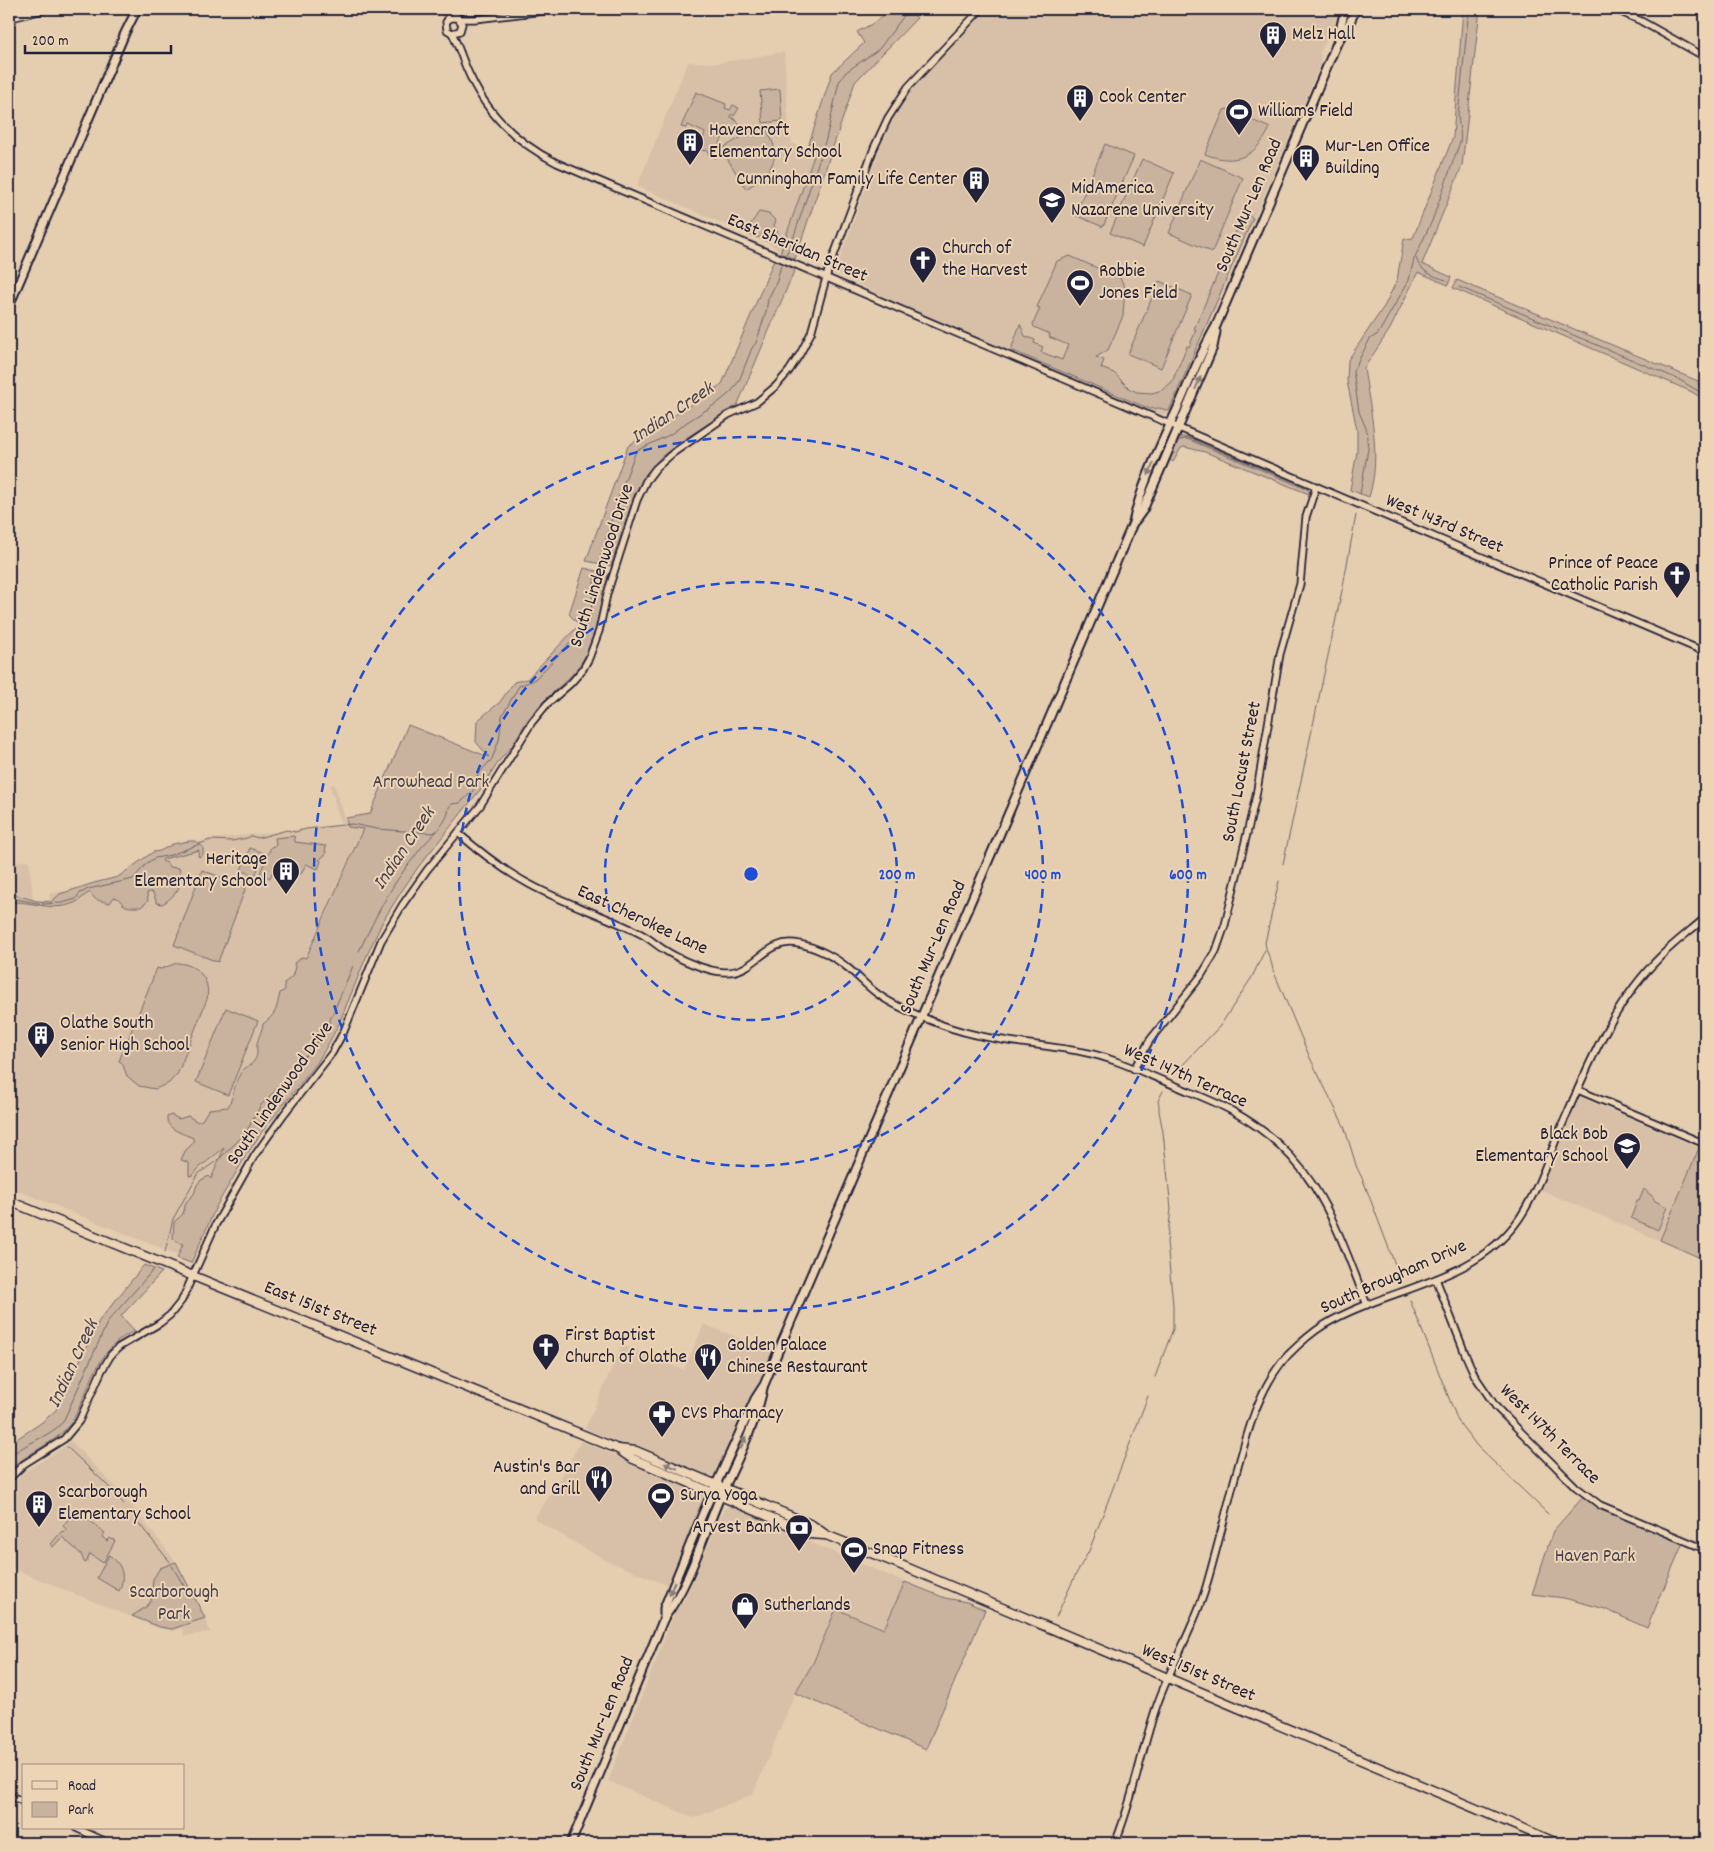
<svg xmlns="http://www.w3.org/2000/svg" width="1714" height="1852" font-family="Dekko,sans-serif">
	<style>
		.built { fill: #d7c0a7 }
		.green { fill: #c9b39f; stroke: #766a6d }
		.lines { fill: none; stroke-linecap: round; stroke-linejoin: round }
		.stream { stroke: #6d6568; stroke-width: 1 }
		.tertiary-casing { stroke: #22223b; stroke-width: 9 }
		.secondary-casing { stroke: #22223b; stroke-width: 11 }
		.primary-casing { stroke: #22223b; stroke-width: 11 }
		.motorway-casing { stroke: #22223b; stroke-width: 12 }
		.tertiary { stroke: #edd4b5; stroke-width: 5.5 }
		.secondary { stroke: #edd4b5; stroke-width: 7 }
		.primary { stroke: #edd4b5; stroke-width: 8 }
		.motorway { stroke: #edd4b5; stroke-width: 9 }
		.oneway { fill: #887b78 }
		.ring { fill: none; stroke: #1d4ed8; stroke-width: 2.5; stroke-dasharray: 9 6 }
		.labels { text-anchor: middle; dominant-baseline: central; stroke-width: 4; stroke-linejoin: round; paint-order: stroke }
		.poi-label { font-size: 19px; fill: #22223b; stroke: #edd4b5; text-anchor: start }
		.street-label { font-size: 19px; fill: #22223b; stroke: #edd4b5 }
		.park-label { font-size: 19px; fill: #433f4f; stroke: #edd4b5 }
		.water-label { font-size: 20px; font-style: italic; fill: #484352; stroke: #edd4b5 }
		.centre { fill: #1d4ed8; stroke: #edd4b5; stroke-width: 2.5 }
		.ring-label { font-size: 15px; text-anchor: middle; font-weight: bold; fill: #1d4ed8; stroke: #edd4b5; stroke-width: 4; stroke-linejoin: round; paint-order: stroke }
	</style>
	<rect width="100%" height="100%" fill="#e5cdb0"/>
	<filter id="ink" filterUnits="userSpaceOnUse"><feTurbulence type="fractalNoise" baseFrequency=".02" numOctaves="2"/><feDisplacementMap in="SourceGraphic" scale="10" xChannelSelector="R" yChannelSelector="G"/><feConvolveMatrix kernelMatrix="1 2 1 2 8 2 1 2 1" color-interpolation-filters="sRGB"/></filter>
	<g filter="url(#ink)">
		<g class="built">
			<polygon points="986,9 1340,9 1330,34 1320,53 1321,63 1214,312 1197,347 1172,411 1168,414 1161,415 1150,411 888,299 835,272 870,176 890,122 896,111 920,80"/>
			<polygon points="784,52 789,130 792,143 815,153 781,252 768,243 637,186 688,62 717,63"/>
			<polygon points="334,784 348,827 363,828 315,935 178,1255 9,1187 9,864 29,860 33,900 50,900 49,894 64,891 65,895 127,876 172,847 209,839 341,825 330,785"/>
			<polygon points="1580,1097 1705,1150 1705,1260 1541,1190"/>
			<polygon points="704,1324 772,1352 716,1475 707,1477 585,1429 622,1345 684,1370"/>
			<polygon points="71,1441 124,1496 176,1562 202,1609 210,1632 185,1636 182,1628 174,1631 158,1628 9,1567 9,1489 24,1472 61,1449"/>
			<polygon points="581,1441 703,1493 705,1497 676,1568 670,1586 605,1560 534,1519 559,1481"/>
			<polygon points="730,1505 771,1522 779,1528 823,1548 905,1582 884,1629 836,1609 813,1663 795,1693 753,1794 694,1818 608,1781 675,1612 685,1598 724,1509"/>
		</g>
		<g class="green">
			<polygon points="892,9 909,9 908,10 917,18 855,82 795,259 780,253 815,153 807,150 832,73 864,43 857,32 872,24"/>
			<path d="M1463,9H1480L1462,166L1422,264L1451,277L1448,285L1418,272L1390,329L1364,368C1370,411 1382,455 1369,497L1350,490L1357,452V430L1347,381L1348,360L1385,305L1397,280L1404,239L1413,238L1453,137Z"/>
			<polygon points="780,89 782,121 763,123 760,91"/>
			<polygon points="696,92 726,104 725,108 730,110 733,105 739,108 734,116 732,114 730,116 738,122 740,128 739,131 732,133 726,130 717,150 716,158 708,154 709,151 698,150 705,133 688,125 686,128 681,127"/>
			<path d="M1227,109L1270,128C1256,157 1235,166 1205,154L1224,110Z"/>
			<path d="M762,125C785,152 775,172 746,189L722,150L723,148Z"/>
			<polygon points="1105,144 1134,156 1103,227 1075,215"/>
			<polygon points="1142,159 1174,173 1143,247 1110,233"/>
			<polygon points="1200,159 1243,178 1212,252 1169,233"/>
			<polygon points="759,212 769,214 776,221 774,225 779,235 776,239 770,237 765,241 762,235 758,238 748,234 750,225"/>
			<polygon points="1244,213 1253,218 1169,411 1159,408 1150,409 1011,350 1020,324 1025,336 1035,340 1034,343 1043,347 1041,352 1062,360 1068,345 1049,337 1050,334 1034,327 1033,324 1040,308 1037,307 1057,261 1070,256 1120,278 1125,287 1123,316 1108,350 1096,357 1104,360 1101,368 1114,373 1130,389 1137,392 1152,393 1162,390 1172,382 1187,346 1189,347 1196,330 1194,329"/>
			<polygon points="774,260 795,269 737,406 689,436 662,456 648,472 635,493 611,566 586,561 628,446 722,384"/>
			<polygon points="1457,280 1698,381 1699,386 1705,389 1705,400 1692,392 1453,288"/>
			<polygon points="1159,281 1192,295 1161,368 1128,354"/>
			<polygon points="1181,437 1187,437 1306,487 1308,488 1188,438 1179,440 1187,439 1307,489 1309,490 1309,494 1205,452 1184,447 1181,448 1173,462 1170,460 1163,476 1162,474 1175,442"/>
			<path d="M584,568L605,573L608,576L596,628L585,657L574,673L543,702L527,721L512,746L499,761L484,785L419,866L401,892L383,921L367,955L338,1026L327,1046L317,1063L264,1129L247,1154L217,1205L191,1263L177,1258L183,1244L178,1243L173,1238L174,1222L183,1214L186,1202L194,1194L197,1185L201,1180L209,1176L211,1179L224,1148L200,1167L193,1175L189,1176V1163L181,1160L185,1151L193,1143V1138C183,1133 166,1130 167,1117L171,1115L179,1119L188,1116L198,1122L202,1120L209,1109L228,1107C234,1096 234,1084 240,1074C243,1067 250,1067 254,1061C259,1055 256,1050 257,1043C259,1036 262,1031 263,1024C277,1013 276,1010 280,993L285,990L284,983L292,977L295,967L294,963L303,957L306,958L363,829L348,827L346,818L370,814L408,725L489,757L476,742L477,721L500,702L514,682L527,679L579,625L569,614Z"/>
			<polygon points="294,836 295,842 326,846 325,852 327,853 319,860 321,861 318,869 306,864 301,874 276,864 270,878 260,873 271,847 276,845 275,838"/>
			<path d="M189,841H195L203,847V854L199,857L198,856L199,850L163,859L162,861L167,863L169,867L179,868L181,876L176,882L179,888C174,895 170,900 162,904L157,903L153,893L150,892L147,893L148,901L141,907C136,907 129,908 124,905C120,901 120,899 114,897L110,903C96,899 97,903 90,892C84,895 80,901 74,903C51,913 29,899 9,903V893L37,901L51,902L60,894L94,883L118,877L153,852L160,851L173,844Z"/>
			<polygon points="250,848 264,853 255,876 241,870"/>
			<polygon points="202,870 246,887 218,962 174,945"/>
			<path d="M177,963C197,964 211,979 207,999L178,1073L169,1083L155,1089L139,1086L127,1076L122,1063L119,1061L157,968L161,969Z"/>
			<polygon points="226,1008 258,1021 228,1095 196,1082"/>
			<polygon points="1699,1148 1705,1150 1705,1260 1660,1240"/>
			<polygon points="1644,1189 1653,1197 1655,1201 1667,1207 1658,1230 1631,1218 1637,1201 1639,1201"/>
			<path d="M144,1265L162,1272L121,1316L135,1331C103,1344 94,1374 81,1403C78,1410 75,1418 70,1424C54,1445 27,1452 9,1471V1444L41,1423L56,1410L99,1321Z"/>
			<polygon points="1583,1497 1598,1507 1679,1541 1682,1545 1647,1628 1605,1609 1564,1598 1532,1594 1553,1531"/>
			<polygon points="74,1508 105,1533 102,1537 107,1541 110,1538 115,1541 103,1563 90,1554 86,1563 84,1562 81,1554 62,1537 53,1547 51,1544 61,1532 67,1530 63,1526 70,1517 69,1514"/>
			<path d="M109,1555C122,1564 126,1576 119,1591L97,1578Z"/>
			<polygon points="176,1562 205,1618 172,1629 160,1627 132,1616 146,1607 151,1601 153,1579 160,1568"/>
			<polygon points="905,1582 945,1598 967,1602 985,1610 926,1749 795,1693 813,1663 836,1609 884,1629"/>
		</g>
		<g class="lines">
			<g class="stream">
				<polyline points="786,255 792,242 826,139 839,82 846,72 879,49 909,9"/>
				<path d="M1416,258C1420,272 1433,276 1446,280"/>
				<polyline points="1459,287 1678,379 1705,395"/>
				<path d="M1360,494L1368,449L1366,428L1359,412L1353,371L1370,339L1378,334L1409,280L1414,259L1432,221L1460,142C1462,133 1458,124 1458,115L1469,9"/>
				<polyline points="599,562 617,501 636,451 671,434 687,422 719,402 731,392 739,381 752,348 756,343 766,312 768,299 777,281 781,265"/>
				<polyline points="1283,864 1343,586 1356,515"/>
				<path d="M1279,881L1265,943C1266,953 1272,960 1273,970L1310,1058L1344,1126L1357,1168L1363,1180L1402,1283"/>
				<polyline points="9,898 43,904 62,903 76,899 79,894 88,889 133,879 147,863 155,858 171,855 210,840 232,841 247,838 251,836 258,838 287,830 295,832 306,829 352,824 377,829 432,833 437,831"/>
				<path d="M359,951C371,927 383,901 398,879C405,868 414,858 421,848C431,836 448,824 449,807L452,804L460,803L473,791L478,774L492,759L499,740L502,716L519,686L534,680L584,629L590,619L595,575"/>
				<polyline points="1173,1075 1220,1026 1252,977 1265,950"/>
				<polyline points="165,1252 173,1219 198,1174 218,1160 245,1134 261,1105 273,1093 324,1034 353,966"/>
				<polyline points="1410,1300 1458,1421 1477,1446 1548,1514"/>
				<polyline points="1155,1377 1173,1329 1173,1305 1167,1242 1171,1209 1163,1132 1159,1111 1159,1105 1158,1101 1163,1091"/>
				<polyline points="67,1447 107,1485 124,1504"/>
				<path d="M9,1457C26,1442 48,1438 63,1422L108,1321L154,1269"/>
				<polyline points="132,1515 170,1562"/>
				<polyline points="172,1566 184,1586"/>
				<polyline points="1056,1617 1076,1574 1089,1551 1148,1396"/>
			</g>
			<g class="tertiary-casing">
				<g id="tertiary">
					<polyline points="452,9 462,24 460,31 452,33 447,30 446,22 450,18 457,18"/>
					<polyline points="1614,9 1641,21 1705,57"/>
					<polyline points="459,19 475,19 561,9"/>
					<polyline points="448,20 448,9"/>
					<path d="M452,33C459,47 463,62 470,76C488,115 519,144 557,163L1705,652"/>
					<path d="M458,833C480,852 503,870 529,884C565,904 605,915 641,934C649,938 655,944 663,949C678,959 708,972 725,972C757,973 765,937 799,944C816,947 835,957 848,968C860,978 869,989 882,997C900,1009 922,1017 942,1025C988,1042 1035,1043 1083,1052C1115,1058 1146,1074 1176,1086C1195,1094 1214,1101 1232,1111C1315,1156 1335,1223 1367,1305"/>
					<polyline points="1134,1069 1150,1040 1201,976 1216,951 1225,925 1256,796 1280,654 1300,584 1306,517 1316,487"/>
					<polyline points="1578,1090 1705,1144"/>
					<polyline points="1436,1279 1466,1356 1475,1376 1496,1407 1576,1487 1600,1505 1705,1549"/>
					<polyline points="9,1479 24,1464 64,1439 79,1421 102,1370 111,1355 119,1347 160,1323 170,1315 182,1300 216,1224 255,1155 284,1114 332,1053 344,1031 381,941 403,904 427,870 480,806 532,722 547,704 571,683 583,669 589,658 599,631 607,594 637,500 646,481 656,468 673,453 728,415 757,402 776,386 789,371 800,354 811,333 828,271 874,148 888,118 908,87 981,9"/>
					<polyline points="9,1795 24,1802"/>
					<polyline points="76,1828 109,1843"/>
					<path d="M1115,1843C1134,1798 1141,1750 1157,1705C1171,1665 1194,1628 1206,1587C1216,1552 1225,1517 1234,1481C1246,1439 1257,1388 1288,1355C1299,1344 1311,1333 1324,1325C1387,1287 1474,1284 1519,1219C1537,1192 1548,1159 1560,1130C1587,1068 1612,1004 1661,956C1675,942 1690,931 1705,918"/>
				</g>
			</g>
			<g class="secondary-casing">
				<g id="secondary">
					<polyline points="1338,38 1345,9"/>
					<polyline points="9,306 125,33 137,9"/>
					<polyline points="1135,521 1143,510 1213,347 1216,332"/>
					<path d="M664,1618V1608L703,1513L755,1399L764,1385L774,1361L1133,523C1141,486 1158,451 1174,416C1188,386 1199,355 1216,326L1337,43L1349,24L1356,9"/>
					<path d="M571,1843L664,1618C690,1583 703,1537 720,1497C735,1465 757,1422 763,1388"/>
				</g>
			</g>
			<g class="primary-casing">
				<g id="primary">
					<polyline points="9,1201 591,1438 618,1449 631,1458 810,1534 824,1535"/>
					<polyline points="618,1449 636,1451 812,1525 826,1535 901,1565 1557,1843"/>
				</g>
			</g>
			<g class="motorway-casing">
				<polyline id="motorway" points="9,17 41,9"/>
			</g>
			<use href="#tertiary" class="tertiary"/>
			<use href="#secondary" class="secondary"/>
			<use href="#primary" class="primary"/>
			<use href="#motorway" class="motorway"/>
		</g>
		<defs><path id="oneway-solid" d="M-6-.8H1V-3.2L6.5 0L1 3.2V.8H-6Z" transform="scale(1.25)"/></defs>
		<g class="oneway">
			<use href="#oneway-solid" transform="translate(1198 383) rotate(-67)"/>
			<use href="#oneway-solid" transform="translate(1151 469) rotate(113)"/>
			<use href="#oneway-solid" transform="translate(743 1443) rotate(-67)"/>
			<use href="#oneway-solid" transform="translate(671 1466) rotate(-158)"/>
			<use href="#oneway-solid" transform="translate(672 1588) rotate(112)"/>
		</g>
	</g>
	<g class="ring">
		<circle cx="751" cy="874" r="146"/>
		<circle cx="751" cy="874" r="292"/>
		<circle cx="751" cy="874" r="437"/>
	</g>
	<defs>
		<g id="building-pin" transform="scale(1.4375)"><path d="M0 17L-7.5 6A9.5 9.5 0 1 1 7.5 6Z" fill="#22223b" stroke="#edd4b5"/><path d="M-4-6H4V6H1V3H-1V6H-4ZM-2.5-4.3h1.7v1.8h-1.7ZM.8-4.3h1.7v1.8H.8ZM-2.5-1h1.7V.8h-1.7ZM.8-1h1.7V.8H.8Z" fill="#fff"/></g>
		<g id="stadium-pin" transform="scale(1.4375)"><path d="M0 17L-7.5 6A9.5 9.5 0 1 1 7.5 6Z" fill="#22223b" stroke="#edd4b5"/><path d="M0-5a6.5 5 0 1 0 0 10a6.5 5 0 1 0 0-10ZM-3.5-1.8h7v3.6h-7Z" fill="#fff"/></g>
		<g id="university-pin" transform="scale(1.4375)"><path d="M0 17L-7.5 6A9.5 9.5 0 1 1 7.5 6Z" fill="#22223b" stroke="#edd4b5"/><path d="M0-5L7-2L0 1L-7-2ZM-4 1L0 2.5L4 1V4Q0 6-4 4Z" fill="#fff"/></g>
		<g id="church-pin" transform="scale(1.4375)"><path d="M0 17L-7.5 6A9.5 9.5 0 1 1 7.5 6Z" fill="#22223b" stroke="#edd4b5"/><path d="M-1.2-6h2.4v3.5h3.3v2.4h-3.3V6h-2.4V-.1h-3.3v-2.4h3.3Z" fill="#fff"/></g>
		<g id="school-pin" transform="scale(1.4375)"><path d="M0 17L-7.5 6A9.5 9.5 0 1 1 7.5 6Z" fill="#22223b" stroke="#edd4b5"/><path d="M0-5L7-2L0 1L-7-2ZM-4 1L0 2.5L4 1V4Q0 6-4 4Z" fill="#fff"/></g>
		<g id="restaurant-pin" transform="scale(1.4375)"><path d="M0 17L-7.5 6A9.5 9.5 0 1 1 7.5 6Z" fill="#22223b" stroke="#edd4b5"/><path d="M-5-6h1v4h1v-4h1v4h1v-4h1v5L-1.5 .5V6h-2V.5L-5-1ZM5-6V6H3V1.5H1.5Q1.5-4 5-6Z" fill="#fff"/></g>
		<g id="pharmacy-pin" transform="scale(1.4375)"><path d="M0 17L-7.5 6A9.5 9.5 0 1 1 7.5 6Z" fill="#22223b" stroke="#edd4b5"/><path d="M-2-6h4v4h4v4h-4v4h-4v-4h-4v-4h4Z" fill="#fff"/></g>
		<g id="bank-pin" transform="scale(1.4375)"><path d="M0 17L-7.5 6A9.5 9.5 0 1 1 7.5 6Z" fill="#22223b" stroke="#edd4b5"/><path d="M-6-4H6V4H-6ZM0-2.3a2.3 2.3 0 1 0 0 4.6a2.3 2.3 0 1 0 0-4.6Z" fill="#fff"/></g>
		<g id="shop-pin" transform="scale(1.4375)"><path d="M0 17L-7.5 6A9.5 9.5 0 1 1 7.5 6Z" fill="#22223b" stroke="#edd4b5"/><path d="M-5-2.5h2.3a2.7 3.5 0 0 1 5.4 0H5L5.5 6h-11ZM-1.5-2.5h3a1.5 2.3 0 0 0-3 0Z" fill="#fff"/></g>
	</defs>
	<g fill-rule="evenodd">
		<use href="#building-pin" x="1273" y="35"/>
		<use href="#building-pin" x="1080" y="98"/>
		<use href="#stadium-pin" x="1239" y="112"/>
		<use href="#building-pin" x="690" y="142"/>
		<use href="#building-pin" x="1306" y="158"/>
		<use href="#building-pin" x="976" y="180"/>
		<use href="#university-pin" x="1052" y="200"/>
		<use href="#church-pin" x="923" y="260"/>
		<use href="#stadium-pin" x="1080" y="283"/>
		<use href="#church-pin" x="1677" y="575"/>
		<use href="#building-pin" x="286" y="871"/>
		<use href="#building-pin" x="41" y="1035"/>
		<use href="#school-pin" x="1627" y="1146"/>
		<use href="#church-pin" x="546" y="1347"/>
		<use href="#restaurant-pin" x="708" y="1357"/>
		<use href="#pharmacy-pin" x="662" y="1414"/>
		<use href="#restaurant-pin" x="599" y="1479"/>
		<use href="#stadium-pin" x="661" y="1496"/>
		<use href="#building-pin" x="39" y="1504"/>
		<use href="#bank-pin" x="799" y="1528"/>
		<use href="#stadium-pin" x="854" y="1550"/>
		<use href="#shop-pin" x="745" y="1606"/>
	</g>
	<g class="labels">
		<g class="poi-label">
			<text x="1292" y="35">Melz Hall</text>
			<text x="1099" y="98">Cook Center</text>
			<text x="1258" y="112">Williams Field</text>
			<text x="709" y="131">Havencroft<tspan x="709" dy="22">Elementary School</tspan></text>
			<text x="1325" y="147">Mur-Len Office<tspan x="1325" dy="22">Building</tspan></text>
			<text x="957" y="180" text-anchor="end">Cunningham Family Life Center</text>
			<text x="1071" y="189">MidAmerica<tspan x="1071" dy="22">Nazarene University</tspan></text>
			<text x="942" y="249">Church of<tspan x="942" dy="22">the Harvest</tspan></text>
			<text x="1099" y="272">Robbie<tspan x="1099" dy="22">Jones Field</tspan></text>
			<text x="1658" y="564" text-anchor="end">Prince of Peace<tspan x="1658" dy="22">Catholic Parish</tspan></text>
			<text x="267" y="860" text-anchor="end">Heritage<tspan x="267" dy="22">Elementary School</tspan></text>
			<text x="60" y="1024">Olathe South<tspan x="60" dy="22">Senior High School</tspan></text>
			<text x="1608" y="1135" text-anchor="end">Black Bob<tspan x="1608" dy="22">Elementary School</tspan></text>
			<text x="565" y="1336">First Baptist<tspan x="565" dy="22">Church of Olathe</tspan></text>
			<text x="727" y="1346">Golden Palace<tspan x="727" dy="22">Chinese Restaurant</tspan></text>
			<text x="681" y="1414">CVS Pharmacy</text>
			<text x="580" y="1468" text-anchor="end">Austin's Bar<tspan x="580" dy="22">and Grill</tspan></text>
			<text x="58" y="1493">Scarborough<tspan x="58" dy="22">Elementary School</tspan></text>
			<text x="680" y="1496">Surya Yoga</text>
			<text x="780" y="1528" text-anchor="end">Arvest Bank</text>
			<text x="873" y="1550">Snap Fitness</text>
			<text x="764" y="1606">Sutherlands</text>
		</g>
		<g class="street-label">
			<text transform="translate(1250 206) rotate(-67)">South Mur-Len Road</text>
			<text transform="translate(797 249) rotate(23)">East Sheridan Street</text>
			<text transform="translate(1444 525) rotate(23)">West 143rd Street</text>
			<text transform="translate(603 566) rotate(-72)">South Lindenwood Drive</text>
			<text transform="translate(1243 772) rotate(-79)">South Locust Street</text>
			<text transform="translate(642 921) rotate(25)">East Cherokee Lane</text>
			<text transform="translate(934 948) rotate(-67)">South Mur-Len Road</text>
			<text transform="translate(1185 1077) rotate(24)">West 147th Terrace</text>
			<text transform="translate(281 1094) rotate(-55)">South Lindenwood Drive</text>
			<text transform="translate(1394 1278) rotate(-24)">South Brougham Drive</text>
			<text transform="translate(320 1310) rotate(22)">East 151st Street</text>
			<text transform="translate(1549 1435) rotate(45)">West 147th Terrace</text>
			<text transform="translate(1198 1674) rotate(23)">West 151st Street</text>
			<text transform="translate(603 1724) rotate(-68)">South Mur-Len Road</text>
		</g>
		<g class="park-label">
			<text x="431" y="783">Arrowhead Park</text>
			<text x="1595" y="1557">Haven Park</text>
			<text x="174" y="1593">Scarborough<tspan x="174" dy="22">Park</tspan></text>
		</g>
		<g class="water-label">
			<text transform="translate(673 414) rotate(-34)">Indian Creek</text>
			<text transform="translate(405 849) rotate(-56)">Indian Creek</text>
			<text transform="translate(74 1364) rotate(-65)">Indian Creek</text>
		</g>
	</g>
	<circle cx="751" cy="874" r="8" class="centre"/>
	<g class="ring-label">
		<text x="897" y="879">200 m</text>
		<text x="1043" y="879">400 m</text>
		<text x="1188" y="879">600 m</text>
	</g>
	<rect width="1714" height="1852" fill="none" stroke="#edd4b5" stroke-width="30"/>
	<rect x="15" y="15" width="1684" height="1822" fill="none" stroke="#22223b" stroke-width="2" filter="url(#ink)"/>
	<rect x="22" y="1764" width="162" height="65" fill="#edd4b5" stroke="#9c8d84"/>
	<rect x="32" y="1781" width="25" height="8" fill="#edd4b5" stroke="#9c8d84"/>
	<text x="68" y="1790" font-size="15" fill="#22223b">Road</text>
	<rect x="32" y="1802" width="25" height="15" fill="#c9b39f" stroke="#9c8d84"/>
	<text x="68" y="1814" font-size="15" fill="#22223b">Park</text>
	<path d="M25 45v8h146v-8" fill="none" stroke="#22223b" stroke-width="2.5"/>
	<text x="32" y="45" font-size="15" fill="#22223b" stroke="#edd4b5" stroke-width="4" paint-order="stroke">200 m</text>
</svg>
